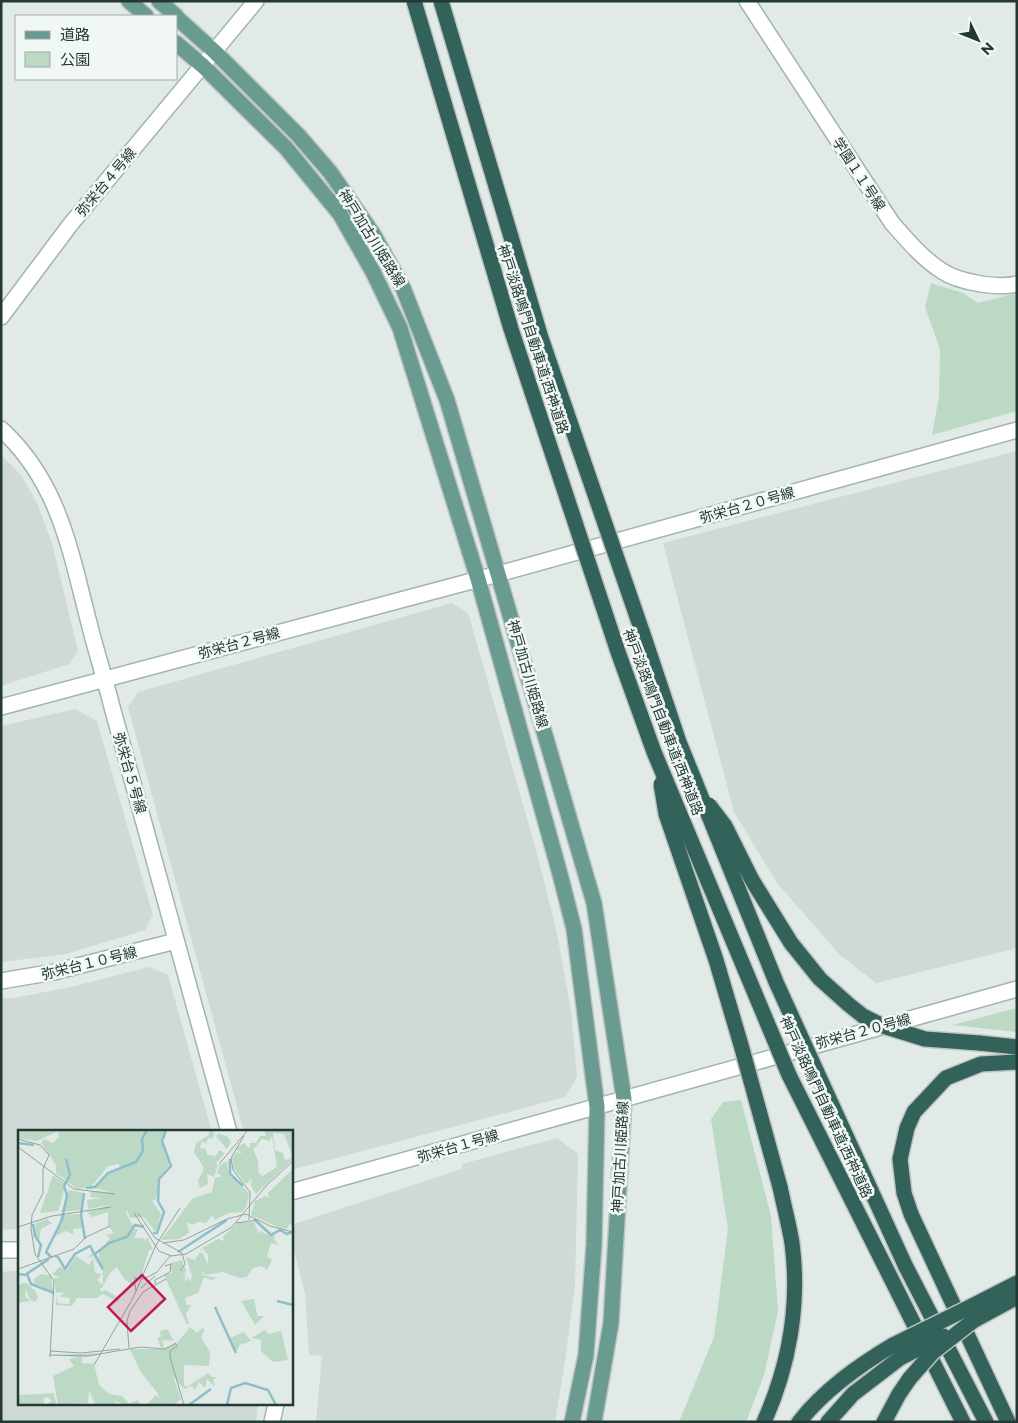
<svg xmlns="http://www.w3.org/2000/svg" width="1018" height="1423" font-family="Montserrat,'Noto Sans JP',sans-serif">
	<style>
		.built { fill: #cfd9d5 }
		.green { fill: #bcd9c5 }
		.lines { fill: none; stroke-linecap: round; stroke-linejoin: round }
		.secondary-casing { stroke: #a1b4ae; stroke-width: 18 }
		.primary-casing { stroke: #bdc4c2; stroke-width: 18 }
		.highway-casing { stroke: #bdc4c2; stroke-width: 18 }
		.secondary { stroke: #fff; stroke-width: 15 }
		.primary { stroke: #6a9b90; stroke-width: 15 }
		.highway { stroke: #32625a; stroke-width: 15 }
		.highway-bridge-casing { stroke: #bdc4c2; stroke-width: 18; stroke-linecap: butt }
		.highway-bridge { stroke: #32625a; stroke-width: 15 }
		.labels { text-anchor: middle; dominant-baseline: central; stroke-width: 5; stroke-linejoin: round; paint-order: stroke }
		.street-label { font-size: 14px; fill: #233934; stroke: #f1f7f4 }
		.inset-river { fill: none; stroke: #8ebeca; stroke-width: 2.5 }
		.inset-road { fill: none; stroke: #95a39f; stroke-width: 1 }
		.view { fill: #c2185b; fill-opacity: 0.15; stroke: #c2185b; stroke-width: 2.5 }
		.inset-edge { fill: none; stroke: #233934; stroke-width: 2.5 }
	</style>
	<rect width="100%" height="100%" fill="#e1eae6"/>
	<g class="built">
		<polygon points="1017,451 1017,948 876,983 839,954 777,883 734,812 663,543"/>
		<polygon points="1,455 21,475 37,503 52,543 78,651 69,664 1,686"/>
		<polygon points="452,603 468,613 538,857 557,933 571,1011 577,1077 565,1097 291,1170 291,1132 244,1132 128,707 138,692"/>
		<polygon points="75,709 97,721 153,915 145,930 66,954 1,962 1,726"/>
		<polygon points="149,967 168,975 212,1132 19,1132 19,1229 1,1230 1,998 13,998 71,987"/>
		<polygon points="557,1138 578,1154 575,1285 565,1361 555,1422 316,1422 322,1356 309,1355 305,1293 291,1239 291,1225 462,1169 462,1164"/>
		<polygon points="19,1270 19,1404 258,1404 256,1422 1,1422 1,1272"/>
	</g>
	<g class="green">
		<polygon points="931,283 963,293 978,303 1017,293 1017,411 932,435 939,396 940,349 925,307"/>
		<polygon points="1017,1008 1017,1032 952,1025"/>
		<polygon points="741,1100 771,1216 778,1311 764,1375 746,1422 679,1422 714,1337 728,1229 711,1119 723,1102"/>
	</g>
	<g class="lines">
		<g class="secondary-casing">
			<g id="secondary">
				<path d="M747,1L892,223C907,240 923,259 942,271C958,282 998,289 1017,284"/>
				<polyline points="1,317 70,225 256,1"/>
				<path d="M1,429C59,482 70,550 89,623C96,651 105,679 112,707L229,1132"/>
				<polyline points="1,707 498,574 1017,430"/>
				<polyline points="1,981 54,972 176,941"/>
				<polyline points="291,1192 1017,989"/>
				<polyline points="1,1250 19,1250"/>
				<polyline points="272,1422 276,1404"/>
			</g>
		</g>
		<g class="primary-casing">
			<g id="primary">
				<polyline points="129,1 146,16"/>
				<polyline points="159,1 176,16"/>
				<polyline points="176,17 215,52 298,135 330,172 373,234 403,288 447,400 498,574 594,903 624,1099 611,1323 594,1422"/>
				<polyline points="176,43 203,66 286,148 340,214 373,272 400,328 478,579 560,874 574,929 597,1107 594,1245 586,1355 572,1422"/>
			</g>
		</g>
		<g class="highway-casing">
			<g id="highway">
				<polyline points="979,1043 1017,1047"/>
				<polyline points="816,1070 905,1265 986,1422"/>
				<polyline points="789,1075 963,1422"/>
				<polyline points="970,1307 1017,1283"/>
				<polyline points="973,1321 1017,1297"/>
				<path d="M764,1422C789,1366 800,1304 792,1243C789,1225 784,1206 780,1187"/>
				<path d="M799,1422C824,1390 858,1366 893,1345"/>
				<polyline points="828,1422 853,1394 900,1358"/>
				<polyline points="884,1422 899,1394 910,1378"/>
				<polyline points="1008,1422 911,1214 904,1193 900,1159 907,1128 914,1112 946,1078 981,1064 1017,1062"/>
			</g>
		</g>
		<use href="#secondary" class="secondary"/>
		<use href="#primary" class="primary"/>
		<use href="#highway" class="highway"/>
		<g class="highway-bridge-casing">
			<g id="highway-bridge">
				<polyline points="414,1 511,329 618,652 654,752 789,1075"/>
				<polyline points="441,1 541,338 644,637 679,742 776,982 816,1070"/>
				<polyline points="661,784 666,814 716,960 741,1045 780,1187"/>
				<polyline points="709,805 725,826 752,880 791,943 820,979 848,1004 863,1016 883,1026 925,1039 979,1043"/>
				<polyline points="893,1345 970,1307"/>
				<polyline points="900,1358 943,1336"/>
				<polyline points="910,1378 933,1352 973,1321"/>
			</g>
		</g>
		<use href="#highway-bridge" class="highway-bridge"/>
	</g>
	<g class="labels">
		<g class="street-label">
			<text transform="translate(859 174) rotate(57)">学園１１号線</text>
			<text transform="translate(106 182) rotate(-50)">弥栄台４号線</text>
			<text transform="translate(372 238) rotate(58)">神戸加古川姫路線</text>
			<text transform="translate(533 339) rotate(72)">神戸淡路鳴門自動車道;西神道路</text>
			<text transform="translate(747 505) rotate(-16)">弥栄台２０号線</text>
			<text transform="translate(239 643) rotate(-15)">弥栄台２号線</text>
			<text transform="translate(528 674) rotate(74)">神戸加古川姫路線</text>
			<text transform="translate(663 722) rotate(69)">神戸淡路鳴門自動車道;西神道路</text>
			<text transform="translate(130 773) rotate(74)">弥栄台５号線</text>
			<text transform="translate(89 963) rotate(-14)">弥栄台１０号線</text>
			<text transform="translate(863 1031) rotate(-15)">弥栄台２０号線</text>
			<text transform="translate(826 1107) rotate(65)">神戸淡路鳴門自動車道;西神道路</text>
			<text transform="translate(458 1146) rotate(-16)">弥栄台１号線</text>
			<text transform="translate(620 1157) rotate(-87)">神戸加古川姫路線</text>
		</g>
	</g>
	<g transform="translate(18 1130)">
		<rect width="275" height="275" fill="#e1eae6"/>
		<path d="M0,0H147L148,2L143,11L151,35L142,46L138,69L134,71L143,84L138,102L126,87L112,88L109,80L108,83L116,98L108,108L117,99H120L116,108H125L127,111L129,107L135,119L131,120L123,147L114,149L116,156L106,149L99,137L92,143L84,158H82L83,162L88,160L102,169L100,172L85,164L79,168H59L54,176L38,175L39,165L40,173L51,174L52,168L42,167L46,162L38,163L36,148H42L34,144L42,137L48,141L58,126L71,135L75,128L77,143L84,144L79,150L85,155V142L75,126L70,128L74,123L72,117L81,132V122L92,108L87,105L96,103L90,95V82L74,87L69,82L92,75L70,79L69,70L85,68L72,67L73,61L93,62L77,58L89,43L102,38L101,34L90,36L73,57L59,59L38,43V35L23,13L26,9L35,13L41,7L40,1L19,11L0,8ZM191,0H196L195,9L190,8L188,14L184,11L182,18L188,19L189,25L198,26L201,20L207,23L198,33L200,35L196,47L189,44L190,54L182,58L180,51L186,38L176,22L178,13L191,5ZM246,0H275V29L238,64L233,56L234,48L228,54L216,39L214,28L218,22L225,24L217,19L226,13L229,17H232V13H238L242,6H248ZM255,3L266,4L274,25L272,29L267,30L265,23L257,20ZM254,6L259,37L243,47L244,42L241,45L240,30L235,20L244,9L252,11ZM201,4L209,6L213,12L209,19L197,5ZM209,31L211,45L231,63L228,77L224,82L211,83L196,90L195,85L188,93L179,92L175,95L169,92L171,103L161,109L143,110L175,68L194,62L197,48L204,46L199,43L202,35ZM275,39V98L272,93L269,99L262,98L233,85L237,71L247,66L251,68L250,63ZM35,45L47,54L43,73L40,81L22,83ZM51,60L65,63L63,80L43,82ZM62,84L64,98L55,99L56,105L48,101L38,106L43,85ZM29,89L34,93L23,99L21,110L17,105L18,93ZM236,92L241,104L242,101L253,106L243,98L240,92L257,107L256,110L261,115L253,113L249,126L254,130L249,140L243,136L235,138L229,147L222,148L205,142L186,145L185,140L184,145L200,148L193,150L186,147L180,163L167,168L168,175H173L168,184L171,193L169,195L146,145L154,143L152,133L164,130L168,141L163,149L168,143L166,153L170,147L172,152L174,146L168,127L177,130L181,123H185L182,119H183L190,135V125L184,118L200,109L206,111L205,106L220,93ZM23,144L33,145L35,162L16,153V149ZM4,153H9L17,161L20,167L17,172L12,170L8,159L7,166L12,171L0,173V156ZM236,169L240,189V186H246L237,195L223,171ZM172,197L179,203L184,198L187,200L183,207L192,222L191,236L166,235V255L169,257L190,243L194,247H201L195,249L197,257L189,249L187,258L181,252L177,260L174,256L166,259L155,246L163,269L155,275H128L138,265L141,269L140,264L122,241L112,219H144L159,213ZM149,199L156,211L144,210L146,217L143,218L139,208L143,207L142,201ZM247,200L251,204L263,201L270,230L255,232L243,221V210L233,208ZM226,202L233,211L222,215L218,222L212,208ZM88,223L64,227V233L76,234L81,255L91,264L104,266L111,274L119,270L122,274L106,275L95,270L100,275H78L71,261L70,273L40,275L35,246L56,236L51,229L61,227L33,225ZM36,263L38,275H29L34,270L28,267L25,270L27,275H0V265Z" fill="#bcd9c5" fill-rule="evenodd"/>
		<path class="inset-river" d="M0,13L16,15M212,29V44L225,56M68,58L77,57L90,43L118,32L125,21L124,9L129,0M66,63L63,85L67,109M236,89L253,105L262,100L269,104L274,102M15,94L17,106L23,115L20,127M135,103H139L146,82L140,71L141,49L153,36L144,11L148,0M160,122L209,90M77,124L91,113L109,107L117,95L126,97M37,126L40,127L47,139L57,124L72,116L85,139M34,128L28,122L44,90L49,65L46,56L52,45L48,29M0,144L7,145L31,129M9,144L13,154L36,163M259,171L275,175M197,177L218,223M171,275L193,259M209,275L213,258L227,253L250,260L258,275"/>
		<path class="inset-road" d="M226,6L213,28L215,40L232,62L231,90M0,9L22,15L31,25L25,39V63L14,85L13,99L17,124L36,151L32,227M0,17L56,59L97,64M201,34L230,0M116,83L141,121L153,126L168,124L214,97L248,56L275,31M120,83L137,108L164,123L167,134L162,141M218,93L240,90M0,97L34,86L93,77M145,113L166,110L209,89L228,84L252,96L275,102M0,139L56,119L68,107L92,96M137,154V150L152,142L153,134L147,136M123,158L137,146M118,161L116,148L126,149L139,142L153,125M157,213L159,216L152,221V227L166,275M111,218L109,191L112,181L125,162L148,149M32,221L63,223L102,219M31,225L70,226L122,217L147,219L158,213M76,235L115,168L138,115L162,78"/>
		<path class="view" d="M124,145L147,169L113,201L90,177Z"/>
		<rect width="275" height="275" class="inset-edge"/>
	</g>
	<rect width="1018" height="1423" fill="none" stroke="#233934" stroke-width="5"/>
	<rect x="15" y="15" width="162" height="65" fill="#f1f7f4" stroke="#9faba7"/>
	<rect x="25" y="31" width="25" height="8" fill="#6a9b90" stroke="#9faba7"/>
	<text x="60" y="40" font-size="15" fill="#233934">道路</text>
	<rect x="25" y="52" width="25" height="15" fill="#bcd9c5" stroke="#9faba7"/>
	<text x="60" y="65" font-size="15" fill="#233934">公園</text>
	<g transform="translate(978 40) rotate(133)" stroke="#f1f7f4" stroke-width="4" paint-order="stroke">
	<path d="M0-4L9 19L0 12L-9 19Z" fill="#233934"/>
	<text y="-8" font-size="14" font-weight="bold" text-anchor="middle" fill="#233934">N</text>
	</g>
</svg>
